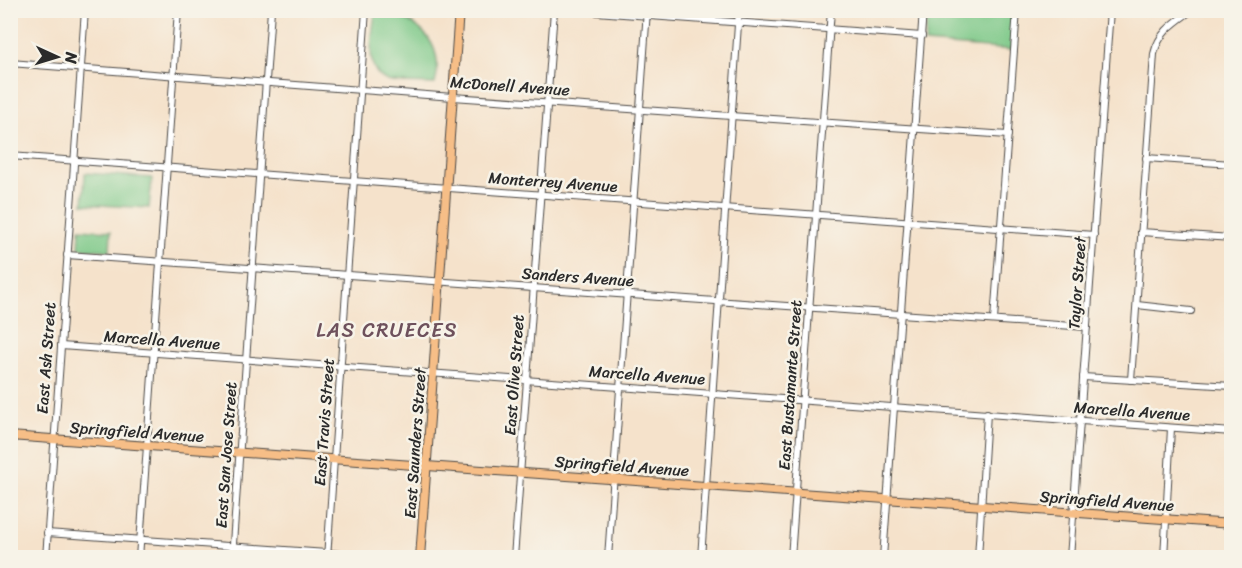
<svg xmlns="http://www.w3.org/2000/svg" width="1242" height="568" font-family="Sriracha,sans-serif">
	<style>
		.green { fill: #7bc887; stroke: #537a59; stroke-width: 1.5 }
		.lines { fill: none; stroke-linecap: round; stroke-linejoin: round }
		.minor-casing { stroke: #494643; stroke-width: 8 }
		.major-casing { stroke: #494643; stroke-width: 10 }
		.minor { stroke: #fff; stroke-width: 6 }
		.major { stroke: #f6be87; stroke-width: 8 }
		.labels { text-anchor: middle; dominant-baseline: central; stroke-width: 5; stroke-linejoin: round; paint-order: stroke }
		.street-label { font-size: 16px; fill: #2b2b2b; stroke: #f7f3e8 }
		.quarter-label { font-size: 20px; letter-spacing: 1.5px; fill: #6e515c; stroke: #f7f3e8 }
	</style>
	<rect width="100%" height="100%" fill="#f7f3e8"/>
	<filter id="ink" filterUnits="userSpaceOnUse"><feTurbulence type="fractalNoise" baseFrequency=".0167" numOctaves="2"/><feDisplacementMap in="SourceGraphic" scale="12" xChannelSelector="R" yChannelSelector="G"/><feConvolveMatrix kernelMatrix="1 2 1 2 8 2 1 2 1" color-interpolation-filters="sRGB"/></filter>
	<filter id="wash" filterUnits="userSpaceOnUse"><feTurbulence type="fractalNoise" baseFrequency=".008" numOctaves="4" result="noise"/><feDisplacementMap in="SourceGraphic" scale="24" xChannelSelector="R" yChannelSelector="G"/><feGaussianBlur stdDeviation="1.35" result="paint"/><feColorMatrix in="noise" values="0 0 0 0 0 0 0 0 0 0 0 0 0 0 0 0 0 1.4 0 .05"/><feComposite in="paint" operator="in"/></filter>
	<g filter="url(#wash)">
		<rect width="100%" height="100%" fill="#f5e2cb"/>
		<g class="green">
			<polygon points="928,11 1015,11 1012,50 925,43"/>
			<path d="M375,13C415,15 446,41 435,84C424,83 398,84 388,81C362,72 373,33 375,13Z"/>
			<polygon points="85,173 152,178 149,208 83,204"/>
			<polygon points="80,229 111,231 110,251 79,248"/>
		</g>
	</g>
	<g filter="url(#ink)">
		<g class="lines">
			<g class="minor-casing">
				<g id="minor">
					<polyline points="569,10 922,36"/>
					<polyline points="10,63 453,97 1008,135"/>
					<polyline points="10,156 1094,235"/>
					<polyline points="1146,158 1232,164"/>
					<polyline points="1141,232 1232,238"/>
					<path d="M67,255C407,280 747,303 1087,327"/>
					<polyline points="1137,305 1191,311"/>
					<polyline points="994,320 1017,10"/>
					<polyline points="61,346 1232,432"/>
					<polyline points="1083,377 1232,386"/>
					<path d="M1131,380L1154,54C1159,32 1174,23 1192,10"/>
					<polyline points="47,533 396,558"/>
					<polyline points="46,558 85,10"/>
					<polyline points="139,558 178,10"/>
					<polyline points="232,558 271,10"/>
					<polyline points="327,558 366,10"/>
					<polyline points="514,558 554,10"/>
					<polyline points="608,558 647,10"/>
					<polyline points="701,558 739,10"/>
					<polyline points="791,558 831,10"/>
					<polyline points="883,558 923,10"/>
					<polyline points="978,558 987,413"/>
					<polyline points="1070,558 1110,10"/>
					<polyline points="1164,558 1171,428"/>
				</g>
			</g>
			<g class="major-casing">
				<g id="major">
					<polyline points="10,436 1232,524"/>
					<polyline points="420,558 459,10"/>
				</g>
			</g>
			<use href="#minor" class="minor"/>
			<use href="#major" class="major"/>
		</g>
	</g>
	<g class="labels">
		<g class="street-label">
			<text transform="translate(510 86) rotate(4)">McDonell Avenue</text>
			<text transform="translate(553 182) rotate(4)">Monterrey Avenue</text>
			<text transform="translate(578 277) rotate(4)">Sanders Avenue</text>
			<text transform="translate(1077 283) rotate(-86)">Taylor Street</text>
			<text transform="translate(162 340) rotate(4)">Marcella Avenue</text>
			<text transform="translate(46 358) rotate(-86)">East Ash Street</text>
			<text transform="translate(514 375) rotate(-86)">East Olive Street</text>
			<text transform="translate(647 375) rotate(4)">Marcella Avenue</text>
			<text transform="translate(790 385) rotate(-86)">East Bustamante Street</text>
			<text transform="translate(1132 411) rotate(4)">Marcella Avenue</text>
			<text transform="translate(324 422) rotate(-86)">East Travis Street</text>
			<text transform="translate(137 432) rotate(4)">Springfield Avenue</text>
			<text transform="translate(415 443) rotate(-86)">East Saunders Street</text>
			<text transform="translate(226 455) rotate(-86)">East San Jose Street</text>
			<text transform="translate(622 466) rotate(4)">Springfield Avenue</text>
			<text transform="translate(1107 501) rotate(4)">Springfield Avenue</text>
		</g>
		<g class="quarter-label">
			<text x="387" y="330">LAS CRUECES</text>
		</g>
	</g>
	<rect width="1242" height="568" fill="none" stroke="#f7f3e8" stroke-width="36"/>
	<g transform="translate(57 57) rotate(94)" stroke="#f7f3e8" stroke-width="4.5" paint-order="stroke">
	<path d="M0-4.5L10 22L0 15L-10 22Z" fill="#2b2b2b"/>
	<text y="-9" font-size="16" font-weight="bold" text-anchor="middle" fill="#2b2b2b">N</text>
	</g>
</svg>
